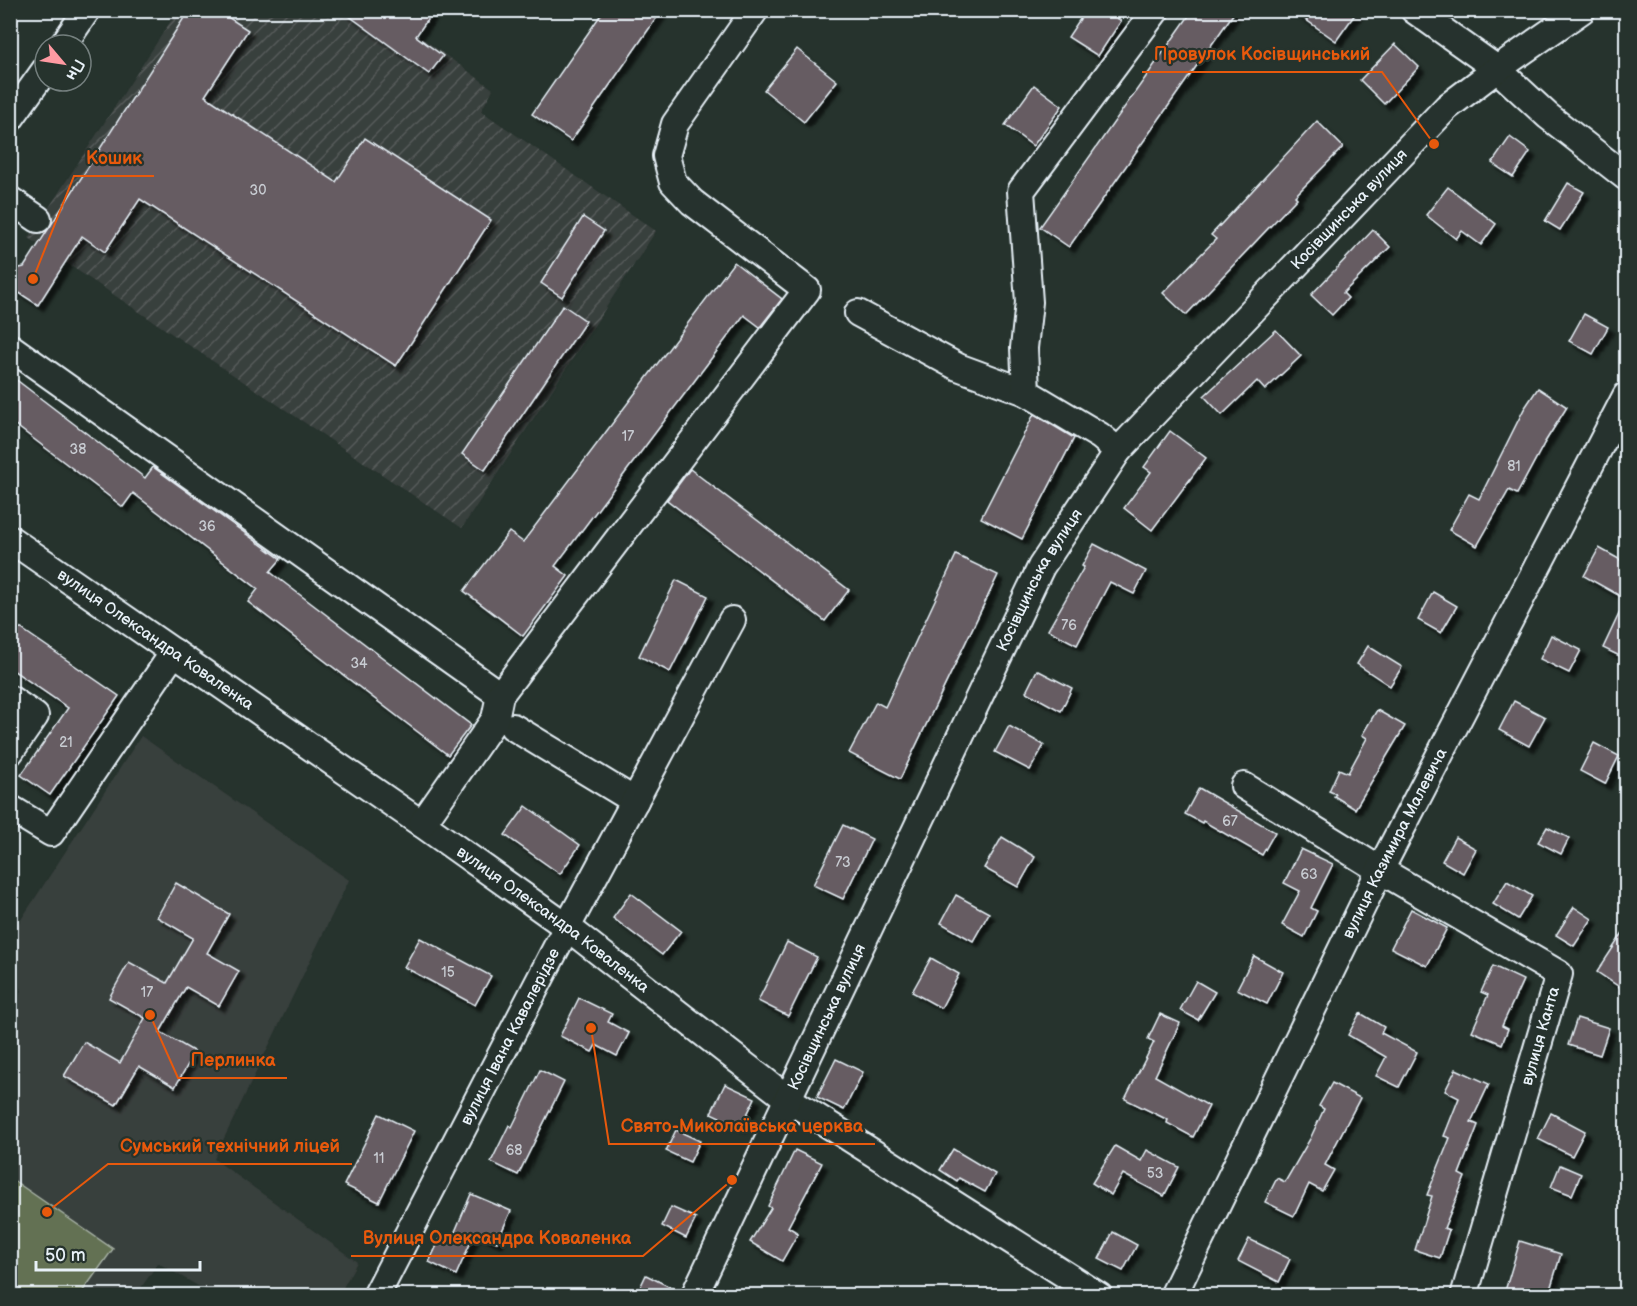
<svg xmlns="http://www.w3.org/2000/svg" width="1637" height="1306" font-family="'Balsamiq Sans',sans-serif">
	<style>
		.built { fill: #393f3d }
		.industrial { fill: url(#industrial-furrows) }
		.park { fill: #637152; stroke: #a6b1a5; stroke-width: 1.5 }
		.building { fill: #665c62; stroke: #e8f1f8; stroke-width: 1.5; filter: url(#shadow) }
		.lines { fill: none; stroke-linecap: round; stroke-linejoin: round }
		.minor-casing { stroke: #e8f1f8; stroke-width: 30 }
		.minor { stroke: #26332d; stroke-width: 26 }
		.labels { text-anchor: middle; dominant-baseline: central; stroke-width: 4.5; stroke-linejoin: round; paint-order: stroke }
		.number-label { font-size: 14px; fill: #c8ccd2 }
		.street-label { font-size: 16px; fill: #e8f1f8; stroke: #26332d }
		.leader { fill: none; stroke: #e8590c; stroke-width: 2 }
		.callout-dot { fill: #e8590c; stroke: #26332d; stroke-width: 2 }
		.callout-label { font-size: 18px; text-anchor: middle; font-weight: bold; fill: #e8590c; stroke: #26332d; stroke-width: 4.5; stroke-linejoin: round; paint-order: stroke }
	</style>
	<defs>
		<pattern id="industrial-furrows" width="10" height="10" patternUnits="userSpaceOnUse" patternTransform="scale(1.5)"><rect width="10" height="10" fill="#393f3d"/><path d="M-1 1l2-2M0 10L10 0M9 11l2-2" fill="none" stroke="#565b5a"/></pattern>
		<filter id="shadow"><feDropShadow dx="5.5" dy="5.5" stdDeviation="1.5" flood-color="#0009"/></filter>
	</defs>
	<rect width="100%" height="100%" fill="#26332d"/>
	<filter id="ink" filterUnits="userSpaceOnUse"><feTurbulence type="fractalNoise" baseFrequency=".0167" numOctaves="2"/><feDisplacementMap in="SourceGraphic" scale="12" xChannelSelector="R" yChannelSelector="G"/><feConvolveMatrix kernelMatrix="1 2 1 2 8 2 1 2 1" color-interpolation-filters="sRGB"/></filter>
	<g filter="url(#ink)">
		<polygon class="built" points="141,736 349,880 214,1159 357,1262 339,1295 214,1295 158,1263 136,1295 11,1296 10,1042 21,989 11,980 11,935"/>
		<polygon class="industrial" points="178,10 384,11 493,89 481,111 656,231 462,528 29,238"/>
		<polygon class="park" points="10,1178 113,1249 80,1295 11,1295"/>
		<g class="building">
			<polygon points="189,10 217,10 248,30 205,96 336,182 365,138 491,220 396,366 140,199 105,252 82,236 38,305 10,287 10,270 24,267"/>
			<polygon points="341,10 434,10 416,36 443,56 429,74"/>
			<polygon points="604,10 662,10 571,141 532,114"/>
			<polygon points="1086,10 1105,10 1121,21 1098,56 1068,37"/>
			<polygon points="1193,10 1236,10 1069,247 1040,227"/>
			<polygon points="1292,10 1358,10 1336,41"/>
			<polygon points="1395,44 1419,67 1384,104 1360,80"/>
			<polygon points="797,49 837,81 804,122 764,90"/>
			<polygon points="1034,85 1062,106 1033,146 1005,125"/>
			<polygon points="1317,121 1343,147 1295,196 1297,198 1186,315 1163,293 1216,239 1211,235"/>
			<polygon points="1510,137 1530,152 1513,177 1492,163"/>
			<polygon points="1568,183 1584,192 1560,230 1545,221"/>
			<polygon points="1448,187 1496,224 1481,245 1462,231 1456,239 1426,215"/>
			<polygon points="583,217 604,231 562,297 541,283"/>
			<polygon points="1373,230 1390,247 1343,293 1348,298 1332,315 1311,295"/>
			<polygon points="734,262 782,299 760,327 744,315 555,566 568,576 523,636 464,591 509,532 523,542"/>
			<polygon points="563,305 586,321 485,470 462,454"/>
			<polygon points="1584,314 1608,327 1593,354 1569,341"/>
			<polygon points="1276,330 1301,356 1265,390 1257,381 1222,415 1204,396"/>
			<polygon points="10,375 145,478 153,467 281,559 270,572 471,725 448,755 248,602 258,589 133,493 123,507 10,421"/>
			<polygon points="1538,388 1567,407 1545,442 1517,494 1509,490 1477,546 1449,530 1469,494 1479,499 1524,409"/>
			<polygon points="1034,414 1074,438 1022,539 981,518"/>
			<polygon points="1170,431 1206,458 1152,530 1124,508 1151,472 1144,467"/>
			<polygon points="690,469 849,590 825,621 667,500"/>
			<polygon points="1094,544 1146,571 1134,594 1110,582 1077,645 1048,630 1084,567 1082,566"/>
			<polygon points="1599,548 1626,563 1626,584 1620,596 1584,576"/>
			<polygon points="956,555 998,575 900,779 849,753 876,702 885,707"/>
			<polygon points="676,580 708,596 670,672 639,656"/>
			<polygon points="1433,592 1457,606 1441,633 1418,620"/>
			<polygon points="1626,599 1626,659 1603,648"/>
			<polygon points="10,621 119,696 50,795 21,775 68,708 10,668"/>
			<polygon points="1551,635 1581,650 1569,673 1540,659"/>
			<polygon points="1368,646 1402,667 1390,686 1357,664"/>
			<polygon points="1037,670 1072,688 1061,711 1026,692"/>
			<polygon points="1514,701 1545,717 1529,746 1499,730"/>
			<polygon points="1377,710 1405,726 1355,809 1334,796 1336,794 1329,791 1339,769 1348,773 1367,738 1362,735"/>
			<polygon points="1009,726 1044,745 1030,770 995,752"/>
			<polygon points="1594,743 1619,756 1605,784 1580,771"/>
			<polygon points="1199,788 1275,832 1262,855 1203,821 1202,823 1185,814"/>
			<polygon points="526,806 580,845 560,874 505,835"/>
			<polygon points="843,825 872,839 843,899 813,885"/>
			<polygon points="1547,827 1569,838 1561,854 1538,842"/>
			<polygon points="1002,837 1035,857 1018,887 984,868"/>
			<polygon points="1455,837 1476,849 1463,873 1442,861"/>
			<polygon points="1301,849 1333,864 1311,908 1317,911 1304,937 1282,925 1300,891 1284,883"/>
			<polygon points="1507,881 1532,896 1518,919 1493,904"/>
			<polygon points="176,883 229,914 207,953 239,971 219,1006 186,987 160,1032 195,1052 175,1087 139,1066 116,1105 64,1076 84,1042 120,1063 145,1018 109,998 129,962 167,983 193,938 157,917"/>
			<polygon points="631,893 681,931 662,955 613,918"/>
			<polygon points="956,895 989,913 973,941 941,923"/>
			<polygon points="1574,907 1592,919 1574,946 1556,935"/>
			<polygon points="1411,909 1447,928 1427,966 1391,948"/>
			<polygon points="1626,928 1626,979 1621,988 1597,972"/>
			<polygon points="420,938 491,976 475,1005 404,967"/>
			<polygon points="787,942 817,957 788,1016 758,1001"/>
			<polygon points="1254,956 1283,972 1267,1004 1237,989"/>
			<polygon points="931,958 959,974 941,1008 912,992"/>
			<polygon points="1493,966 1523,980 1502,1026 1508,1029 1502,1044 1472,1031 1488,995 1481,992"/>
			<polygon points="1196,981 1215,992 1198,1020 1180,1010"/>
			<polygon points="579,998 612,1014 608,1022 629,1033 617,1056 596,1045 592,1052 560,1036"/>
			<polygon points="1360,1013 1384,1027 1381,1033 1417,1052 1399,1087 1376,1076 1386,1057 1348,1035"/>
			<polygon points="1160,1014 1180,1023 1155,1076 1209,1106 1193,1137 1167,1123 1168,1120 1125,1099 1154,1042 1148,1039"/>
			<polygon points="1577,1018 1609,1028 1600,1055 1568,1045"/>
			<polygon points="836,1059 863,1072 844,1110 817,1097"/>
			<polygon points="1456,1069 1489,1084 1471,1122 1478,1125 1459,1174 1465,1177 1444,1228 1449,1230 1440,1258 1415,1250 1432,1196 1427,1195 1450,1138 1444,1136 1459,1098 1445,1091"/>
			<polygon points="540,1070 564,1082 518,1175 491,1162 509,1125 512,1127"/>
			<polygon points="1332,1083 1360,1098 1325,1165 1334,1170 1322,1191 1309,1184 1294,1216 1265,1202 1277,1178 1285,1182 1310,1139 1324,1109 1319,1106"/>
			<polygon points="725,1084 755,1098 741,1127 711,1113"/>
			<polygon points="1551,1113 1585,1131 1572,1156 1538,1139"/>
			<polygon points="379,1114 414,1131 379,1202 344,1185"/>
			<polygon points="676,1130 700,1141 690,1162 666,1151"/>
			<polygon points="1115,1146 1141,1161 1147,1150 1179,1167 1164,1196 1123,1174 1111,1195 1092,1183"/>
			<polygon points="953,1149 995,1174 985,1192 959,1178 957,1181 940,1170"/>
			<polygon points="795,1150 822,1163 788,1227 798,1233 782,1261 750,1242 771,1208 768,1206"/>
			<polygon points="1560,1165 1581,1174 1572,1195 1551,1187"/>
			<polygon points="471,1194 511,1211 497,1242 475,1233 456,1275 429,1262 441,1237 451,1241"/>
			<polygon points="671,1207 696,1218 686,1238 662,1226"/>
			<polygon points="1113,1232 1137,1245 1123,1271 1099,1259"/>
			<polygon points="1249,1239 1290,1259 1279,1282 1238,1261"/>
			<polygon points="1520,1241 1561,1254 1548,1296 1520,1296 1505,1291"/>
			<polygon points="646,1275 680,1292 679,1296 636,1296"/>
		</g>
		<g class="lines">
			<g class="minor-casing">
				<g id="minor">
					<polyline points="1414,10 1497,69 1548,116 1626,177"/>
					<polyline points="63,45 87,10"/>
					<polyline points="10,119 45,70"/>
					<polyline points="10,200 38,219"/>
					<polyline points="858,313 958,367 1026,392"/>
					<polyline points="10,347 500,695"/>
					<polyline points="1118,451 1100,436 1026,392 1024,348 1029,302 1021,191 1156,10"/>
					<path id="s1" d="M10,539L422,824L567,927L788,1099L1099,1296"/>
					<polyline points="10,699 35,716 10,752"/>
					<polyline points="513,727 635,801"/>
					<polyline points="1244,786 1380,870 1559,974 1464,1296"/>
					<polyline points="10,808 51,833 174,652"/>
					<polyline points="422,824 495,719 500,695 807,290 692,202 673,182 666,156 675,124 755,10"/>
					<path id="s2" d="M376,1296L567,927L732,620"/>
					<path id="s3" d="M694,1296L1041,567L1118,451L1447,107L1497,69L1582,10"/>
					<path id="s4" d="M1173,1296L1380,870L1626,396"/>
				</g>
			</g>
			<use href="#minor" class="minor"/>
		</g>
	</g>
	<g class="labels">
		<g class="number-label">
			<text x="258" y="190">30</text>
			<text x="628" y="436">17</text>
			<text x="78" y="449">38</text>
			<text x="1514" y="466">81</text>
			<text x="207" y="526">36</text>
			<text x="1069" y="625">76</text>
			<text x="359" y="663">34</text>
			<text x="66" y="742">21</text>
			<text x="1230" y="821">67</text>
			<text x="843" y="862">73</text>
			<text x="1309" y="874">63</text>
			<text x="448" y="972">15</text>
			<text x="147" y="992">17</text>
			<text x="514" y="1150">68</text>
			<text x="379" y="1158">11</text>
			<text x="1155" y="1173">53</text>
		</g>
		<g class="street-label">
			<text stroke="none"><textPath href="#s3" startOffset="1281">Косівщинська вулиця</textPath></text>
			<text stroke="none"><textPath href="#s3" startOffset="795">Косівщинська вулиця</textPath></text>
			<text stroke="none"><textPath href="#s1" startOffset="177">вулиця Олександра Коваленка</textPath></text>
			<text stroke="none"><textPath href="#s4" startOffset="504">вулиця Казимира Малевича</textPath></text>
			<text stroke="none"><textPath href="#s1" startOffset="663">вулиця Олександра Коваленка</textPath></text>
			<text stroke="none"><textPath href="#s3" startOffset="309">Косівщинська вулиця</textPath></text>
			<text transform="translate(1541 1036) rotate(-74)">вулиця Канта</text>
			<text stroke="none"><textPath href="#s2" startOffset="292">вулиця Івана Кавалерідзе</textPath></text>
		</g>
	</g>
	<path class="leader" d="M1434 144L1382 72H1142M33 279L74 176H154M150 1015L178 1078H287M591 1028L609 1144H875M47 1212L108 1164H352M732 1180L643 1256H351"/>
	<g class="callout-dot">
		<circle cx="1434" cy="144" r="6"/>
		<circle cx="33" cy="279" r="6"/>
		<circle cx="150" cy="1015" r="6"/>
		<circle cx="591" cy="1028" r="6"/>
		<circle cx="47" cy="1212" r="6"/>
		<circle cx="732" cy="1180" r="6"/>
	</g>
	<g class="callout-label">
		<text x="1262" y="60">Провулок Косівщинський</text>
		<text x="114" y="164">Кошик</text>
		<text x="233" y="1066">Перлинка</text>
		<text x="742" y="1132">Свято-Миколаївська церква</text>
		<text x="230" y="1152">Сумський технічний ліцей</text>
		<text x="497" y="1244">Вулиця Олександра Коваленка</text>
	</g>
	<rect width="1637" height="1306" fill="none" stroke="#26332d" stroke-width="36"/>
	<rect x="18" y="18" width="1601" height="1270" fill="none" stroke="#e8f1f8" stroke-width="2" filter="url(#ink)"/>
	<g transform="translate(63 63) rotate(119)"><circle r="28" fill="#26332d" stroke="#747f7e" stroke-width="1.5"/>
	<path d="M0-4.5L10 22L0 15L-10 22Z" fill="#ff9aa2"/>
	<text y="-9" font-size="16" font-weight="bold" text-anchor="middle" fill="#e8f1f8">Пн</text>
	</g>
	<path d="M36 1261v9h164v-9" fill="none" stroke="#e8f1f8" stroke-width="3"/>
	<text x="45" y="1261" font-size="18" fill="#e8f1f8" stroke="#26332d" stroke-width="4.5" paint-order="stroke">50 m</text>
</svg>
